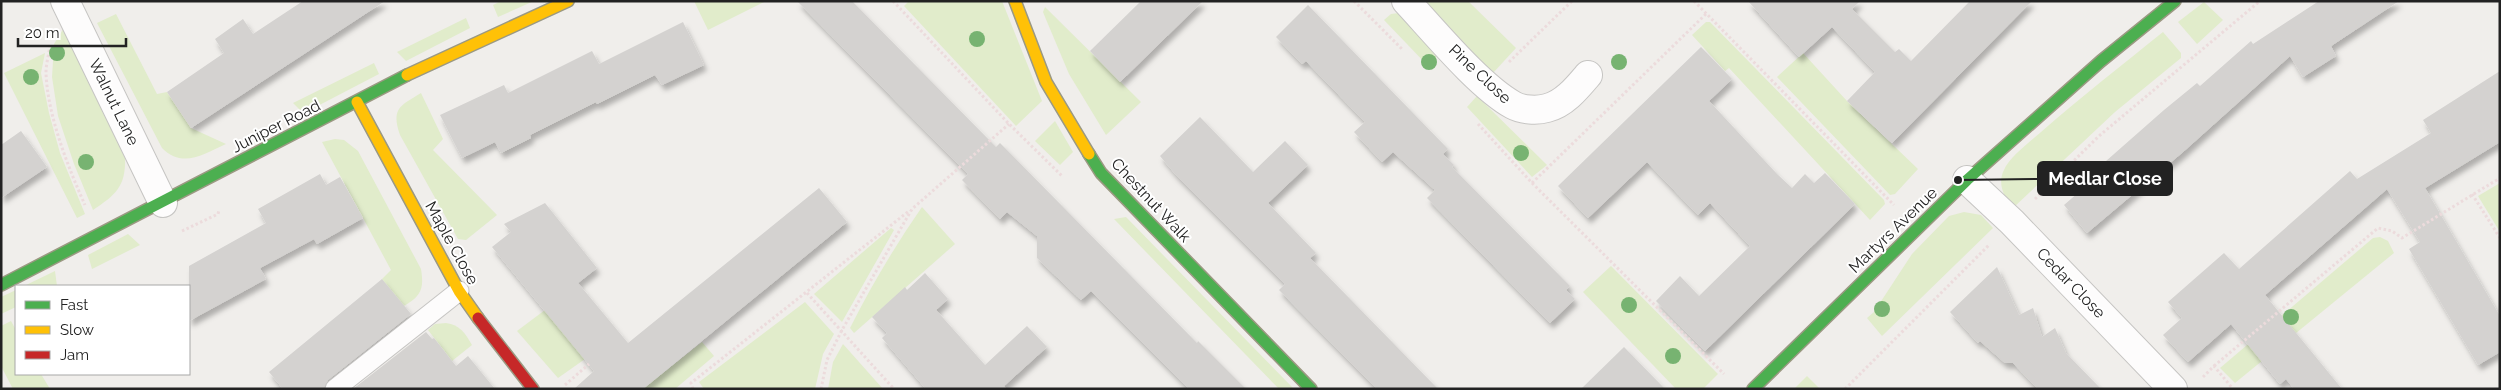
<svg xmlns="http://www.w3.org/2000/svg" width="2501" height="390" font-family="Raleway,sans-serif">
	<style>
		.grass { fill: #e1eccb }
		.building { fill: #d4d2d0; filter: url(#shadow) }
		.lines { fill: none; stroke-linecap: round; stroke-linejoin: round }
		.lane-casing { stroke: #c6c5c3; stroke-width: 21 }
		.street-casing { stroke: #c6c5c3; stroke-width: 30 }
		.fast-casing { stroke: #9b9982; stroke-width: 14 }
		.slow-casing { stroke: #9b9982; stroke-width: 14 }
		.jam-casing { stroke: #9b9982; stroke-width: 14 }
		.path { stroke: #ecdbdc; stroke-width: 3; stroke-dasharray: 2.5 2.5; stroke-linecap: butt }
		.lane { stroke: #fdfcfc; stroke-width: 19 }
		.street { stroke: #fdfcfc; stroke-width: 28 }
		.fast { stroke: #4caf50; stroke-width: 11 }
		.slow { stroke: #ffc107; stroke-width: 11 }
		.jam { stroke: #c62828; stroke-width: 11 }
		.tree { fill: #77b371 }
		.labels { text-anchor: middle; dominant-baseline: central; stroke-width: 4; stroke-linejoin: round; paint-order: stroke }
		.street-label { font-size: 16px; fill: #222; stroke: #fff }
		.leader { fill: none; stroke: #222; stroke-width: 2 }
		.callout-dot { fill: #222; stroke: #fff; stroke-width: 2 }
		.callout { fill: #222; stroke: #222; stroke-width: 2 }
		.callout-label { font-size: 18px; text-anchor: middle; font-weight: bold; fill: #fff }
	</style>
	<defs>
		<filter id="shadow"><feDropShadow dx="3" dy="5.5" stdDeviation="2.5" flood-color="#0004"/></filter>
	</defs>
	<rect width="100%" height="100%" fill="#f0eeeb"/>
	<g class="grass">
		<polygon points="501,1 534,1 498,17 493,5"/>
		<polygon points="694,1 766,1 708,30"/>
		<polygon points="909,1 1002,1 1042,101 1016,126 904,6"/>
		<polygon points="1422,1 1468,1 1516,48 1493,73"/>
		<polygon points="2204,2 2223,20 2197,44 2178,22"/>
		<polygon points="1045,7 1141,102 1106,135 1069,74 1045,17 1043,12"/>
		<polygon points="1399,13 1437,53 1435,62 1429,67 1384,20 1391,14"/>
		<path d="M116,14L157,94L167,92L191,128L226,144C203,154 183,169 162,148L97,23Z"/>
		<polygon points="466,18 470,28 406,61 397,52"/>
		<polygon points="1706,22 1710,22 1884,200 1885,204 1870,220 1729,68 1725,71 1692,35"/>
		<path d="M65,26L125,158C126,187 115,195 93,210L74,164L58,116L52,77L54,44Z"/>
		<path d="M2163,32L2181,53V58L2115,112L2013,208C2004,198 1997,183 2004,170C2009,157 2031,141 2041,132C2081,97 2122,65 2163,32Z"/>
		<polygon points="45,53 41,73 49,113 60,153 85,214 77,218 4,73"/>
		<polygon points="1803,53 1847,101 1918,169 1895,194 1890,195 1777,77"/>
		<polygon points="374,63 379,74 308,111 300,110 293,103"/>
		<path d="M421,93L443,139L433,150L497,215L466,240L458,239L400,135C391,108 400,106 421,93Z"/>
		<polygon points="1477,96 1547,165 1532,177 1467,107"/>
		<polygon points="1055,121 1073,152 1060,165 1035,141"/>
		<path d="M335,139L344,140L358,151L421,269C424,288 422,296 404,306L382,279L391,270L322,142Z"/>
		<polygon points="2500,183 2500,232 2478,196"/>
		<path d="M922,207L955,244L854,333L850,328C871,286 895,246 922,207Z"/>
		<polygon points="1964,212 1981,215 1993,228 1882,336 1867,318 1874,312 1912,254 1949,216"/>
		<polygon points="1126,217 1294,389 1279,389 1114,219"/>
		<polygon points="891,228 894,230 842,322 814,294"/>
		<polygon points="128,234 140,245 92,269 88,255"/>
		<polygon points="2380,237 2388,241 2394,253 2235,383 2220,368 2373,238"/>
		<polygon points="1611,266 1718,374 1703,389 1676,389 1583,292"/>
		<polygon points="55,271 57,286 24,286"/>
		<polygon points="16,290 16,307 1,314 1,297"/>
		<polygon points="805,302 834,334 823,354 815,389 704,389 699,382"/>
		<polygon points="545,310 585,359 558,378 517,331"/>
		<polygon points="11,321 16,330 16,374 41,374 50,389 13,389 1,366 1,326"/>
		<path d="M446,323C460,325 465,333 472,345L452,361L428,330L435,324Z"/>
		<polygon points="702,342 714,356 675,389 643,389"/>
		<polygon points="843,344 883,389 828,389 833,362"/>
		<polygon points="1807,376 1820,389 1794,389"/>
	</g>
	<g class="building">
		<polygon points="303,1 385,1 191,128 167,92 224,53 215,39 243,19 253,34"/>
		<polygon points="797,1 852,1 996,147 1000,143 1197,343 1198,341 1246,389 1189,389 1091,291 1081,300 1037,258 1037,236 1007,212 1000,219 962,180 968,174"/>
		<polygon points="1141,1 1203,1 1120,82 1090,51"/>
		<polygon points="1748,1 1860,1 1852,9 1895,52 1899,49 1911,61 1970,1 2032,1 1892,143 1847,101 1875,72 1832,27 1799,57"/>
		<polygon points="2319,1 2399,1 2331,46 2336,56 2303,77 2290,56 2183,152 2087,233 2064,205 2093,180 2089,176 2164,110 2197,83 2200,86 2251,41 2253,44"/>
		<polygon points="1308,5 1448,149 1443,154 1454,165 1452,167 1570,286 1566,290 1575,299 1550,323 1427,198 1435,190 1393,152 1382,162 1354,132 1365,122 1306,61 1302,64 1276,37"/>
		<polygon points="683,22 704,65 662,85 655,75 597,104 596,102 530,135 531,138 501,153 495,142 462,158 440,115 504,85 508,93 592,51 599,64"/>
		<polygon points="1701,47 1732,79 1709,101 1777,174 1792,188 1805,174 1814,183 1825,173 1855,204 1705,351 1656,301 1680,276 1699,296 1750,246 1710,203 1698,215 1647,162 1588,218 1558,186"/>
		<polygon points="2500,71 2500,142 2425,188 2500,316 2500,352 2478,365 2409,249 2420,242 2387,189 2265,295 2342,389 2294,389 2286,379 2280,384 2231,324 2188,362 2163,335 2182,318 2168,302 2224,253 2239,269 2350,171 2357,179 2431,133 2423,120"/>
		<polygon points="1200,117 1253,172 1285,141 1308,165 1268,203 1316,253 1310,258 1438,389 1377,389 1279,290 1285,284 1176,175 1160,156"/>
		<polygon points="21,131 47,167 1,198 1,145"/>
		<polygon points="320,174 326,185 340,177 363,218 317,244 314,239 260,268 266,279 189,321 189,266 266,223 258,209"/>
		<polygon points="819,188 847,222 643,389 574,389 594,371 492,247 511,232 504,224 545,203 597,268 578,283 628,343"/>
		<polygon points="1997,267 2019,315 2033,308 2042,337 2055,328 2066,353 2101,389 2038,389 2013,363 2005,363 1980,341 1978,343 1950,312"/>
		<polygon points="925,273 948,299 936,310 985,365 1027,326 1047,347 1004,386 1006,389 926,389 882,338 887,333 872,317 905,287 907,290"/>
		<polygon points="382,279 411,314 328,380 324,389 283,389 269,372"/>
		<polygon points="426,332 432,339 434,338 456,366 468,356 495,389 353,389"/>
		<polygon points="1624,347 1665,389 1581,389"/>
	</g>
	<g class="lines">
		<g class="lane-casing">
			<polyline id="lane" points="335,389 459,291"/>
		</g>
		<g class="street-casing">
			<g id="street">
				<polyline points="65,1 163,203"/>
				<path d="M1406,1C1434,31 1479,86 1513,105C1522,110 1537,111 1547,108C1564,104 1577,88 1588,75"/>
				<polyline points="1967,180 2012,222 2173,389"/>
			</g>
		</g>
		<g class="fast-casing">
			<g id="fast">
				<polyline points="1089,154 1101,173 1311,389"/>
				<polyline points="1,285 407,75"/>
				<polyline points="1753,389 1967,180 2101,61 2175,1"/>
			</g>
		</g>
		<g class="slow-casing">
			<g id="slow">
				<polyline points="1015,1 1046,82 1089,154"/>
				<polyline points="407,75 568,1"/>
				<polyline points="357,102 459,291 478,318"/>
			</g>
		</g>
		<g class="jam-casing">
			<polyline id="jam" points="478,318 533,389"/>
		</g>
		<g class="path">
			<polyline points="893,1 1009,124 1063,177"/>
			<polyline points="1354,1 1402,49"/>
			<polyline points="1694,1 1894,205"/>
			<path d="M50,45C49,54 46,64 46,72C47,114 68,167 85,205"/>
			<polyline points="1509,62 1572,1"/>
			<polyline points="1478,124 1532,183 1724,374"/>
			<polyline points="1532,183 1706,14"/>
			<polyline points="2472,194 2500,238"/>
			<polyline points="2035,199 2099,136 2260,1"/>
			<polyline points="182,231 218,214 219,210"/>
			<polyline points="807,293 894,389"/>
			<polyline points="2214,366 2378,228 2392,231 2402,238 2500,178"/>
			<polyline points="2203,377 2214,366 2233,389"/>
			<polyline points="565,385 589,364"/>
			<polyline points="693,389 691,383 909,211"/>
			<polyline points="821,389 827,360 842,330 912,209 1009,124"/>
			<polyline points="1845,389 1990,244"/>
		</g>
		<use href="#lane" class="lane"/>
		<use href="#street" class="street"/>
		<use href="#fast" class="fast"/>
		<use href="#slow" class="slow"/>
		<use href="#jam" class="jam"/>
	</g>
	<g class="tree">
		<circle cx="977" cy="39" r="8"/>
		<circle cx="57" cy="53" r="8"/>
		<circle cx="1429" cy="62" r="8"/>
		<circle cx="1619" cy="62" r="8"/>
		<circle cx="31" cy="77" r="8"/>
		<circle cx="1521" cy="153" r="8"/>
		<circle cx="86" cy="162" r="8"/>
		<circle cx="1629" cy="305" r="8"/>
		<circle cx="1882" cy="309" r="8"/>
		<circle cx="2291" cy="317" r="8"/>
		<circle cx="1673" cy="356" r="8"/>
	</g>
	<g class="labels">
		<g class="street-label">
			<text transform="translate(1480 74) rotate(43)">Pine Close</text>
			<text transform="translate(114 102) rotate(64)">Walnut Lane</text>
			<text transform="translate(276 126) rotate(-27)">Juniper Road</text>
			<text transform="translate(1151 200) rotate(47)">Chestnut Walk</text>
			<text transform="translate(1893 230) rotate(-44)">Martyrs Avenue</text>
			<text transform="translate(452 243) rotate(61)">Maple Close</text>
			<text transform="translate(2071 283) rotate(46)">Cedar Close</text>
		</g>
	</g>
	<path class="leader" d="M1958 180L2038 179"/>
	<circle class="callout-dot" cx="1958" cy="180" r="5"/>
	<rect class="callout" x="2038" y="162" width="134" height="33" rx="5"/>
	<g class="callout-label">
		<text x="2105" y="185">Medlar Close</text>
	</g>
	<rect width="2501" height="390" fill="none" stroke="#222222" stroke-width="5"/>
	<rect x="15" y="285" width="175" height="90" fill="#ffffff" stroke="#a7a7a7"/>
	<rect x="25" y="301" width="25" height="8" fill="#4caf50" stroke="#a7a7a7"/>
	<text x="60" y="310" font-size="15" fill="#222222">Fast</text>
	<rect x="25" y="326" width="25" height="8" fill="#ffc107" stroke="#a7a7a7"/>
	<text x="60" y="335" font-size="15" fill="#222222">Slow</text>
	<rect x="25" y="351" width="25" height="8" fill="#c62828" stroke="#a7a7a7"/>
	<text x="60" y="360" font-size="15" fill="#222222">Jam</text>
	<path d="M18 38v8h108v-8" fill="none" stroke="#222222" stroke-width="2.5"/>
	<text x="25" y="38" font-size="15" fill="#222222" stroke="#ffffff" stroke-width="4" paint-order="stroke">20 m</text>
</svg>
